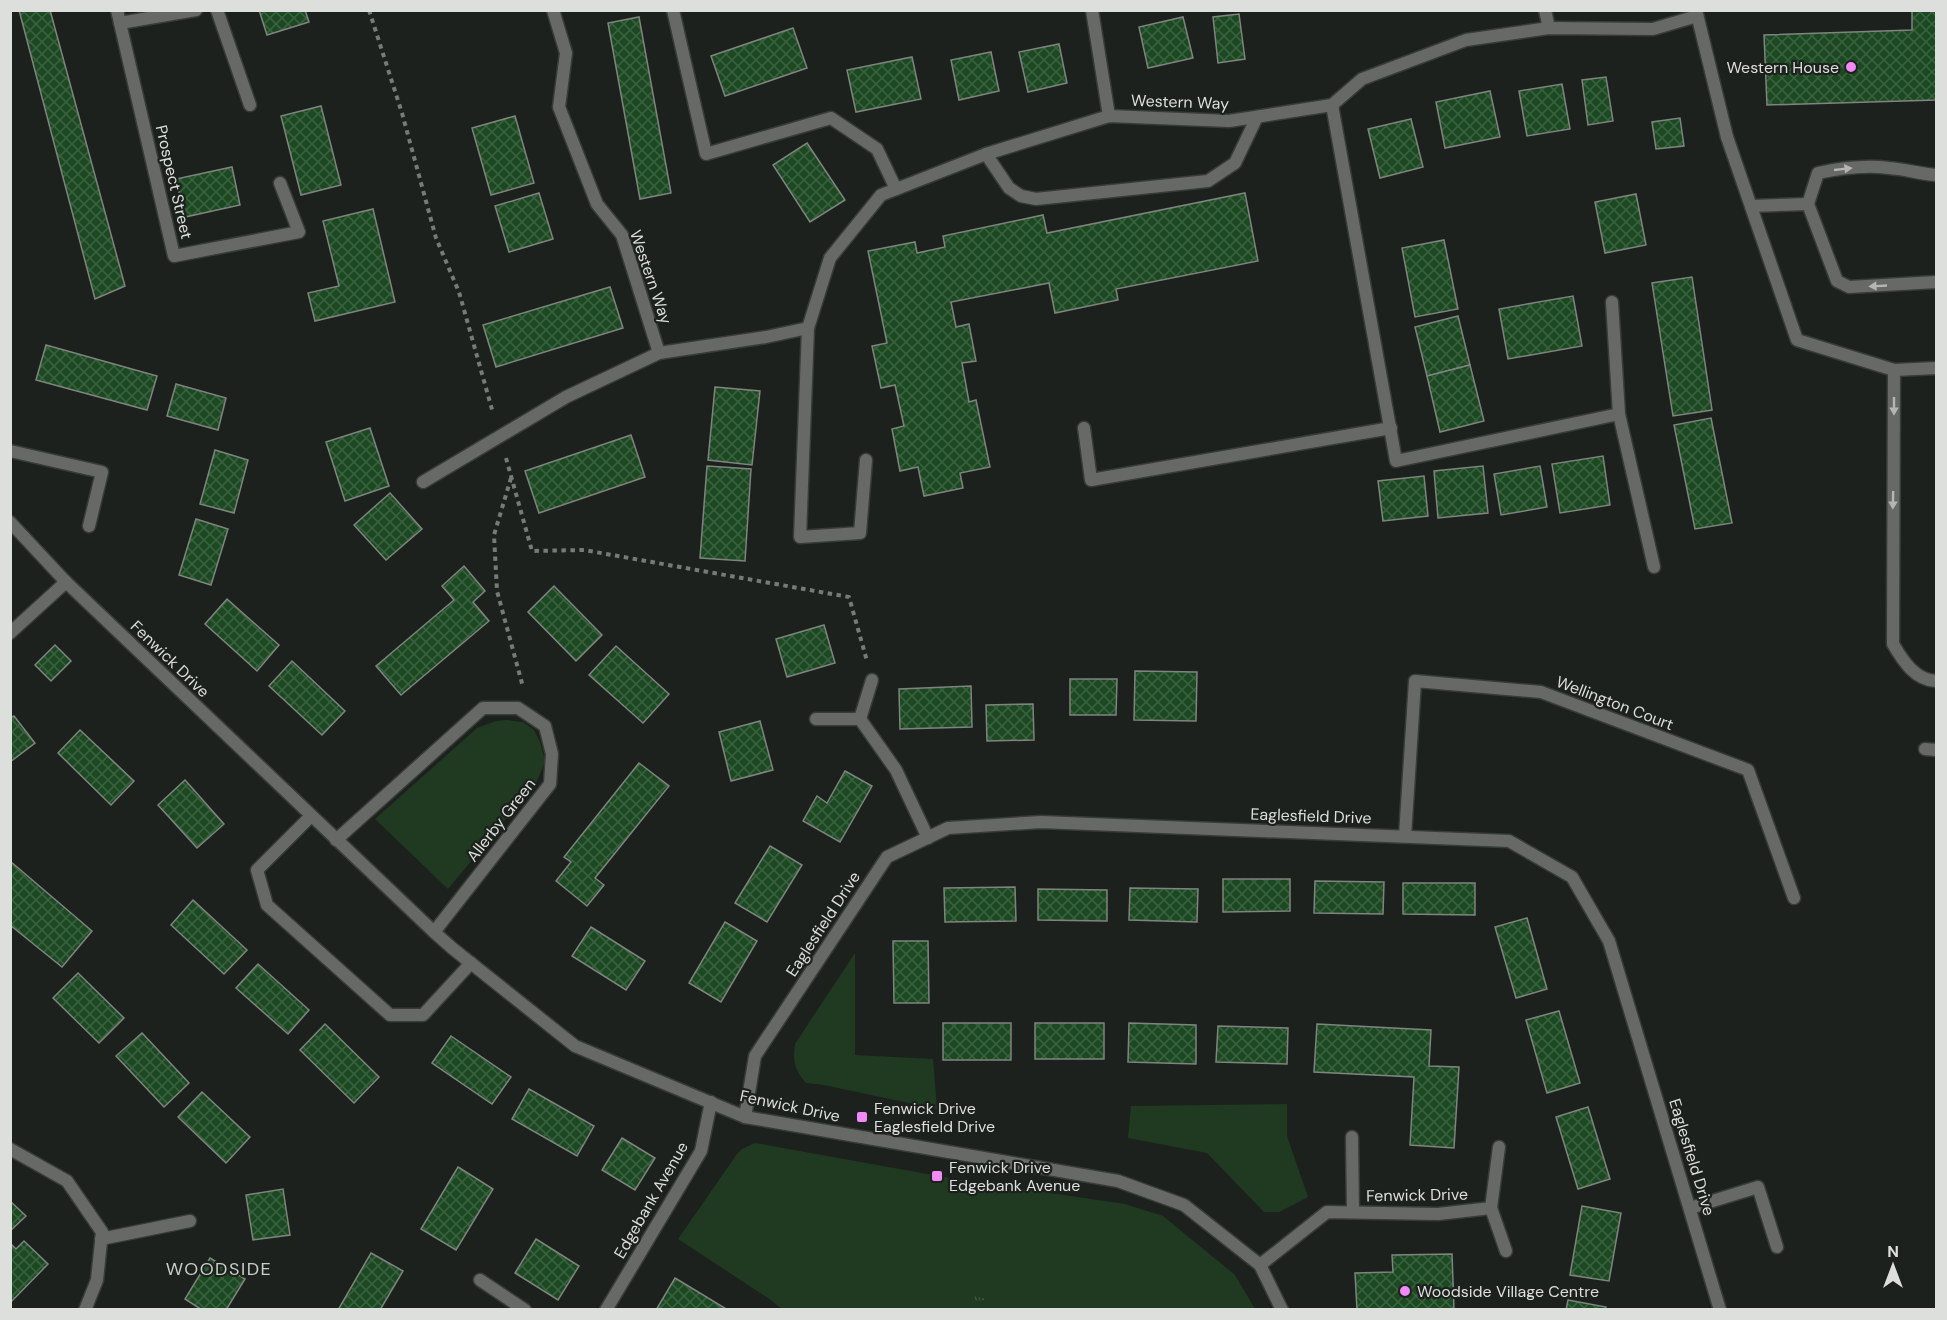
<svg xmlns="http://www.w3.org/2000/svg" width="1947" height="1320" font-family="'DM Sans',sans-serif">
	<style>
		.green { fill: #1f3a21 }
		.park { fill: url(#park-tufts) }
		.building { fill: url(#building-cross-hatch); stroke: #7f847f; stroke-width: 1.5 }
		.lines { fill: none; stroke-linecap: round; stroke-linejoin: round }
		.service-casing { stroke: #383c38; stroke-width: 15 }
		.minor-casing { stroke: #383c38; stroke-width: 15 }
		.path { stroke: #777b77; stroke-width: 4; stroke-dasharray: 4.5 4.5; stroke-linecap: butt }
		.service { stroke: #676967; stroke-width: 12 }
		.minor { stroke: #676967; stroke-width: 12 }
		.oneway { fill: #b3b6b3 }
		.poi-dot { fill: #f18af4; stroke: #1d211d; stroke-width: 2 }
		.labels { text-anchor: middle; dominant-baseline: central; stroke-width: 4.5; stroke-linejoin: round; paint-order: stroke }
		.poi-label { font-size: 16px; fill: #dcdfdc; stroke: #1d211d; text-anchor: start }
		.street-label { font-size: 16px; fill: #dcdfdc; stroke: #1d211d }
		.neighbourhood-label { font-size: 18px; letter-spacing: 1.5px; fill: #c9cec9; stroke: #1d211d }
	</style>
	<defs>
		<pattern id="park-tufts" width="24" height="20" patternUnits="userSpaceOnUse" patternTransform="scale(1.5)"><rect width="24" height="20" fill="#1f3a21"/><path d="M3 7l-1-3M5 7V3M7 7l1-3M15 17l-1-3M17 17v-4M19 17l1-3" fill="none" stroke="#3f5641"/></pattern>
		<pattern id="building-cross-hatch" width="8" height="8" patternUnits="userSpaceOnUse" patternTransform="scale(1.5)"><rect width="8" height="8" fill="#1c4921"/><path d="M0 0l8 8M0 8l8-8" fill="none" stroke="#3c6341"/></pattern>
	</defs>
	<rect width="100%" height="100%" fill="#1d211d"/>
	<g class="green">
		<polygon points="507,720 523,722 534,730 540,742 545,761 537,781 448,889 375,819 477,728 496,721"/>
		<path d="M855,953V1055L933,1059L937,1109L824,1085L806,1083C794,1069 793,1062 795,1044Z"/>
		<polygon points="1287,1104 1287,1136 1308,1197 1279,1212 1264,1212 1207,1153 1128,1138 1131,1106"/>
		<polygon points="755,1143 955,1179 1125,1204 1163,1216 1235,1275 1255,1309 782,1309 768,1298 678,1239 737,1154 742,1149"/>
	</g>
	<polygon class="park" points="963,1294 1038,1309 961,1309"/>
	<g class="building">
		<polygon points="19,10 50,10 125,286 95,299"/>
		<polygon points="259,10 305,10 309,22 267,35"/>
		<polygon points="1912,10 1936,10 1936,100 1767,105 1764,35 1912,30"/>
		<polygon points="1239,14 1245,59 1218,63 1213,17"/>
		<polygon points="639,17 671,193 640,199 608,23"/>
		<polygon points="1183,17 1193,58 1148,68 1139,27"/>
		<polygon points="793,28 807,68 725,96 711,56"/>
		<polygon points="1059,44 1067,83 1028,92 1019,52"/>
		<polygon points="991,52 999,91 959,100 951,60"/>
		<polygon points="912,57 921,99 856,112 847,70"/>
		<polygon points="1606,77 1613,121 1588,125 1582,80"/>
		<polygon points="1562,84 1570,129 1527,136 1519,91"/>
		<polygon points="1490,91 1500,137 1445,148 1436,102"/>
		<polygon points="321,106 341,185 301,195 281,116"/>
		<polygon points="515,116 534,183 491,195 472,128"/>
		<polygon points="1680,118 1684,146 1656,149 1652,122"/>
		<polygon points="1411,119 1423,167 1380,178 1368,129"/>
		<polygon points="807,143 845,200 810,222 773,165"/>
		<polygon points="232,167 240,205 185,217 176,179"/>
		<polygon points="539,193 553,239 509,252 495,206"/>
		<polygon points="1245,193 1258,261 1116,289 1118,300 1055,313 1049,283 951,302 956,327 969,324 976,361 962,363 969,402 976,400 990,467 960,473 963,488 924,496 918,467 900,471 892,429 904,426 895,385 881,388 872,346 887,343 868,251 915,242 917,253 945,247 943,236 1043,215 1047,233"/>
		<polygon points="1636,194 1646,245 1605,253 1595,202"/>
		<polygon points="373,209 395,302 315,321 308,293 339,286 323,221"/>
		<polygon points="1444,240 1458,309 1415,317 1402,248"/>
		<polygon points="1692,277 1712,410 1673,416 1652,283"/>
		<polygon points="610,287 623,328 496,367 483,325"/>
		<polygon points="1573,296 1582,346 1508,359 1499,309"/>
		<polygon points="1458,316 1470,365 1427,376 1415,327"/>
		<polygon points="46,345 157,376 147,410 36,380"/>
		<polygon points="1470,365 1484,421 1440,432 1427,376"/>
		<polygon points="176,384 226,398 218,430 167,416"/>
		<polygon points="715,387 760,391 752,465 708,460"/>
		<polygon points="1711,418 1732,523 1695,529 1674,425"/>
		<polygon points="370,428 389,486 345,501 326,442"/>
		<polygon points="631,435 645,477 539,513 525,471"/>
		<polygon points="215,450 248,460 234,513 200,504"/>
		<polygon points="1603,456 1610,505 1560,513 1552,464"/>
		<polygon points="707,466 751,469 745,561 700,558"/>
		<polygon points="1483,466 1488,513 1438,518 1434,471"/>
		<polygon points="1540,466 1547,507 1501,515 1494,474"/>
		<polygon points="1424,476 1428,516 1383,521 1378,481"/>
		<polygon points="390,493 422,529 386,560 354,525"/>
		<polygon points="196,519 228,529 211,585 179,575"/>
		<polygon points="464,566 485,591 473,602 489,621 401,695 376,666 454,600 442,586"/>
		<polygon points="554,586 602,635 576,661 528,612"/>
		<polygon points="227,599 279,645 257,671 205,624"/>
		<polygon points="824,625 835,663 787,677 776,639"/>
		<polygon points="55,645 71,661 51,681 35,665"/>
		<polygon points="616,646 669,694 643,723 589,675"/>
		<polygon points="292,661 345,711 322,735 269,686"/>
		<polygon points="1135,671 1197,672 1196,721 1134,720"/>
		<polygon points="1070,679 1117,679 1116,715 1070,715"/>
		<polygon points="971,686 972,727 900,729 899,689"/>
		<polygon points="1033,704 1034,740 987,741 986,705"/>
		<polygon points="14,716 35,743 10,762 10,718"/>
		<polygon points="760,721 773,770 731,781 719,732"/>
		<polygon points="80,730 134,781 111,805 58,753"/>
		<polygon points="639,763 669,786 595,878 604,885 587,906 556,881 571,862 564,857"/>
		<polygon points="845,771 872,786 840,842 803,821 817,796 827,803"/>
		<polygon points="185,780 224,824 197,848 158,805"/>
		<polygon points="770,846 802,865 767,922 735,903"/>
		<polygon points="10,861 92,931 62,967 10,925"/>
		<polygon points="1223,879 1290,879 1290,911 1223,912"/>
		<polygon points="1315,881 1384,882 1383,914 1314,913"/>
		<polygon points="1403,883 1475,883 1475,915 1403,914"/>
		<polygon points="1015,887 1016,921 945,922 944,888"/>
		<polygon points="1130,888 1198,889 1197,922 1129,920"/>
		<polygon points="1038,889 1107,890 1107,921 1038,920"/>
		<polygon points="193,900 247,950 224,974 171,925"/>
		<polygon points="1527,918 1547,989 1516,998 1495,927"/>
		<polygon points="725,922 757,941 721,1002 689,983"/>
		<polygon points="591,927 645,961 626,990 572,956"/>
		<polygon points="893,941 928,941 929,1003 894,1003"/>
		<polygon points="258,964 309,1010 288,1034 236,988"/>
		<polygon points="78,973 124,1018 99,1043 53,998"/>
		<polygon points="1559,1011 1580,1083 1547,1093 1526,1020"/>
		<rect x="943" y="1023" width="68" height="37"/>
		<rect x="1035" y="1023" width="69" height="36"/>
		<polygon points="1129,1023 1196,1025 1196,1064 1128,1062"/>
		<polygon points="325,1024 379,1077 354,1103 300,1050"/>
		<polygon points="1317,1024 1431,1030 1429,1066 1459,1067 1454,1148 1410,1145 1414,1077 1314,1072"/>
		<polygon points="1218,1026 1288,1028 1287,1064 1216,1062"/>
		<polygon points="142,1033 189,1083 164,1107 116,1056"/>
		<polygon points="451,1036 511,1077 492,1104 432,1063"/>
		<polygon points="529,1089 594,1126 577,1156 512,1119"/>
		<polygon points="202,1092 250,1137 226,1163 178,1117"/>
		<polygon points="1588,1107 1610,1179 1578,1189 1556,1117"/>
		<polygon points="622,1138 655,1158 635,1190 602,1170"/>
		<polygon points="458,1167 493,1189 456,1250 421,1229"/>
		<polygon points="283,1189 290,1235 253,1240 246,1195"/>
		<polygon points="10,1201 26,1216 10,1231"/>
		<polygon points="1582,1206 1621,1213 1609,1281 1570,1275"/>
		<polygon points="536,1239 579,1266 558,1300 515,1273"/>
		<polygon points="24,1241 48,1264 10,1303 10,1243 16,1249"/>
		<polygon points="371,1253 403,1271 380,1310 338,1310"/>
		<polygon points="1452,1254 1454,1310 1357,1310 1355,1273 1393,1272 1392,1255"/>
		<polygon points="210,1258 245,1279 226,1310 202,1310 185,1299"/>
		<polygon points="675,1278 728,1310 656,1310"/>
		<polygon points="1568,1300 1606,1307 1605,1310 1566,1310"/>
	</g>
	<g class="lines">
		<g class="service-casing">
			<g id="service">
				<polyline points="1727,137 1797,340 1894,370 1936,368"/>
				<polyline points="986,154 1009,188 1021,196 1036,199 1208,181 1235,163 1257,117"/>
				<path d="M1936,175C1920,174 1905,169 1889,168C1865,165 1841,168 1818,173L1808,204L1837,281L1849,287L1936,282"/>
				<polyline points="1751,206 1808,204"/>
				<path d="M1894,370L1893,644C1903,661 1915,680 1936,681"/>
				<polyline points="1619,414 1654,567"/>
				<polyline points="1084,428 1091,480 1391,428"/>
				<polyline points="1925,749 1936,750"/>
				<polyline points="1491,1208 1506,1251"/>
				<polyline points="1690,1208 1758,1187 1777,1247"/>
			</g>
		</g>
		<g class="minor-casing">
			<g id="minor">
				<polyline points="117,10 174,256 299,232 280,183"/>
				<polyline points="217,10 250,105"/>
				<polyline points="553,10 566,53 559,107 597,204 622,235 659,353"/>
				<polyline points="673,10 706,154 831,118 877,149 896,189"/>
				<polyline points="1092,10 1109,116"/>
				<polyline points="1545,10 1549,28"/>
				<polyline points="1696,10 1727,137"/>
				<polyline points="120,23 196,10"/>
				<polyline points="1332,105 1396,461 1619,414 1612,302"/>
				<polyline points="808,328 800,537 860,533 866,460"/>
				<polyline points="10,451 102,472 89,526"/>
				<polyline points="423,482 566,397 659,353 766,337 808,328 830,258 881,195 986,154 1109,116 1229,121 1332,105 1362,79 1466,40 1549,28 1653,29 1697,16"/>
				<polyline points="10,522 66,582 434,932 452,948 575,1046 745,1117 1118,1181 1184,1205 1260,1265 1282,1310"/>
				<polyline points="10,633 66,582"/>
				<polyline points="816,719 860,719 896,770 928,838"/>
				<polyline points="860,719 872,680"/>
				<polyline points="311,816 257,870 267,905 390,1015 423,1015 471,963"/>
				<polyline points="1405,836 1415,681 1541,692 1748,770 1794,898"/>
				<polyline points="336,840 483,708 518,708 545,726 552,754 550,784 434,932"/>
				<polyline points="745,1117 755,1056 887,857 948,828 1041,822 1509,841 1572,877 1609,941 1720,1310"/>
				<polyline points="1352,1137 1353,1212"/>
				<polyline points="10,1149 67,1181 102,1232 97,1280 85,1310"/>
				<polyline points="101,1239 190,1221"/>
				<polyline points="1260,1265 1327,1212 1438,1214 1491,1208 1499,1147"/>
				<polyline points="480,1280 525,1310"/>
				<polyline points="606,1310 701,1151 711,1102"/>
			</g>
		</g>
		<g class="path">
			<polyline points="369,10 402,113 436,238 459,292 493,413"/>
			<polyline points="506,458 532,551 584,550 849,597 867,661"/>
			<polyline points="511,478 494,535 497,591 523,687"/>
		</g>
		<use href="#service" class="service"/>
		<use href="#minor" class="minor"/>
	</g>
	<defs><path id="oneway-solid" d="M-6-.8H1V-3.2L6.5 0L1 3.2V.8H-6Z" transform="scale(1.5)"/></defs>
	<g class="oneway">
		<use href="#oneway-solid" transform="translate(1843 169) rotate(-6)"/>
		<use href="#oneway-solid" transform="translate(1878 286) rotate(177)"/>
		<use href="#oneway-solid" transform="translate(1894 406) rotate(90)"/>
		<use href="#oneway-solid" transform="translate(1893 500) rotate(91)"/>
	</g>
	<g class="poi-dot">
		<circle cx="1851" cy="67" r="6"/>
		<rect x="856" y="1111" width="12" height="12" rx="3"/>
		<rect x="931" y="1170" width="12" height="12" rx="3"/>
		<circle cx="1405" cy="1291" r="6"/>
	</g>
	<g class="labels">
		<g class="poi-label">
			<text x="1839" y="67" text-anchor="end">Western House</text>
			<text x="874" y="1108">Fenwick Drive<tspan x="874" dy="18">Eaglesfield Drive</tspan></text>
			<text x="949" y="1167">Fenwick Drive<tspan x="949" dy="18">Edgebank Avenue</tspan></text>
			<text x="1417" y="1291">Woodside Village Centre</text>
		</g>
		<g class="street-label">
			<text transform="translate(1180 102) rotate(2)">Western Way</text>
			<text transform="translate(174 182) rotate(77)">Prospect Street</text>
			<text transform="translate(651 277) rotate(71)">Western Way</text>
			<text transform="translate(170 659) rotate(44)">Fenwick Drive</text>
			<text transform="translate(1615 703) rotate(21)">Wellington Court</text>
			<text transform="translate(1311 816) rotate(2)">Eaglesfield Drive</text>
			<text transform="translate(501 820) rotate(-52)">Allerby Green</text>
			<text transform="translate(823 924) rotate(-57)">Eaglesfield Drive</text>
			<text transform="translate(790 1106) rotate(12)">Fenwick Drive</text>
			<text transform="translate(1692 1157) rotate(73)">Eaglesfield Drive</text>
			<text transform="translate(1417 1195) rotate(-1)">Fenwick Drive</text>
			<text transform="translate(651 1200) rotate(-60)">Edgebank Avenue</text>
		</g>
		<g class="neighbourhood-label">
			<text x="219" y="1269">WOODSIDE</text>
		</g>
	</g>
	<rect width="1947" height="1320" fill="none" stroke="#dcdfdc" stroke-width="24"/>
	<g transform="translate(1893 1266)" stroke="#1d211d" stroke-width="4.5" paint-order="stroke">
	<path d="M0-4.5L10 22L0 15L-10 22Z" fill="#dcdfdc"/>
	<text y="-9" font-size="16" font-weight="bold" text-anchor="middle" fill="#dcdfdc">N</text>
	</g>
</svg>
